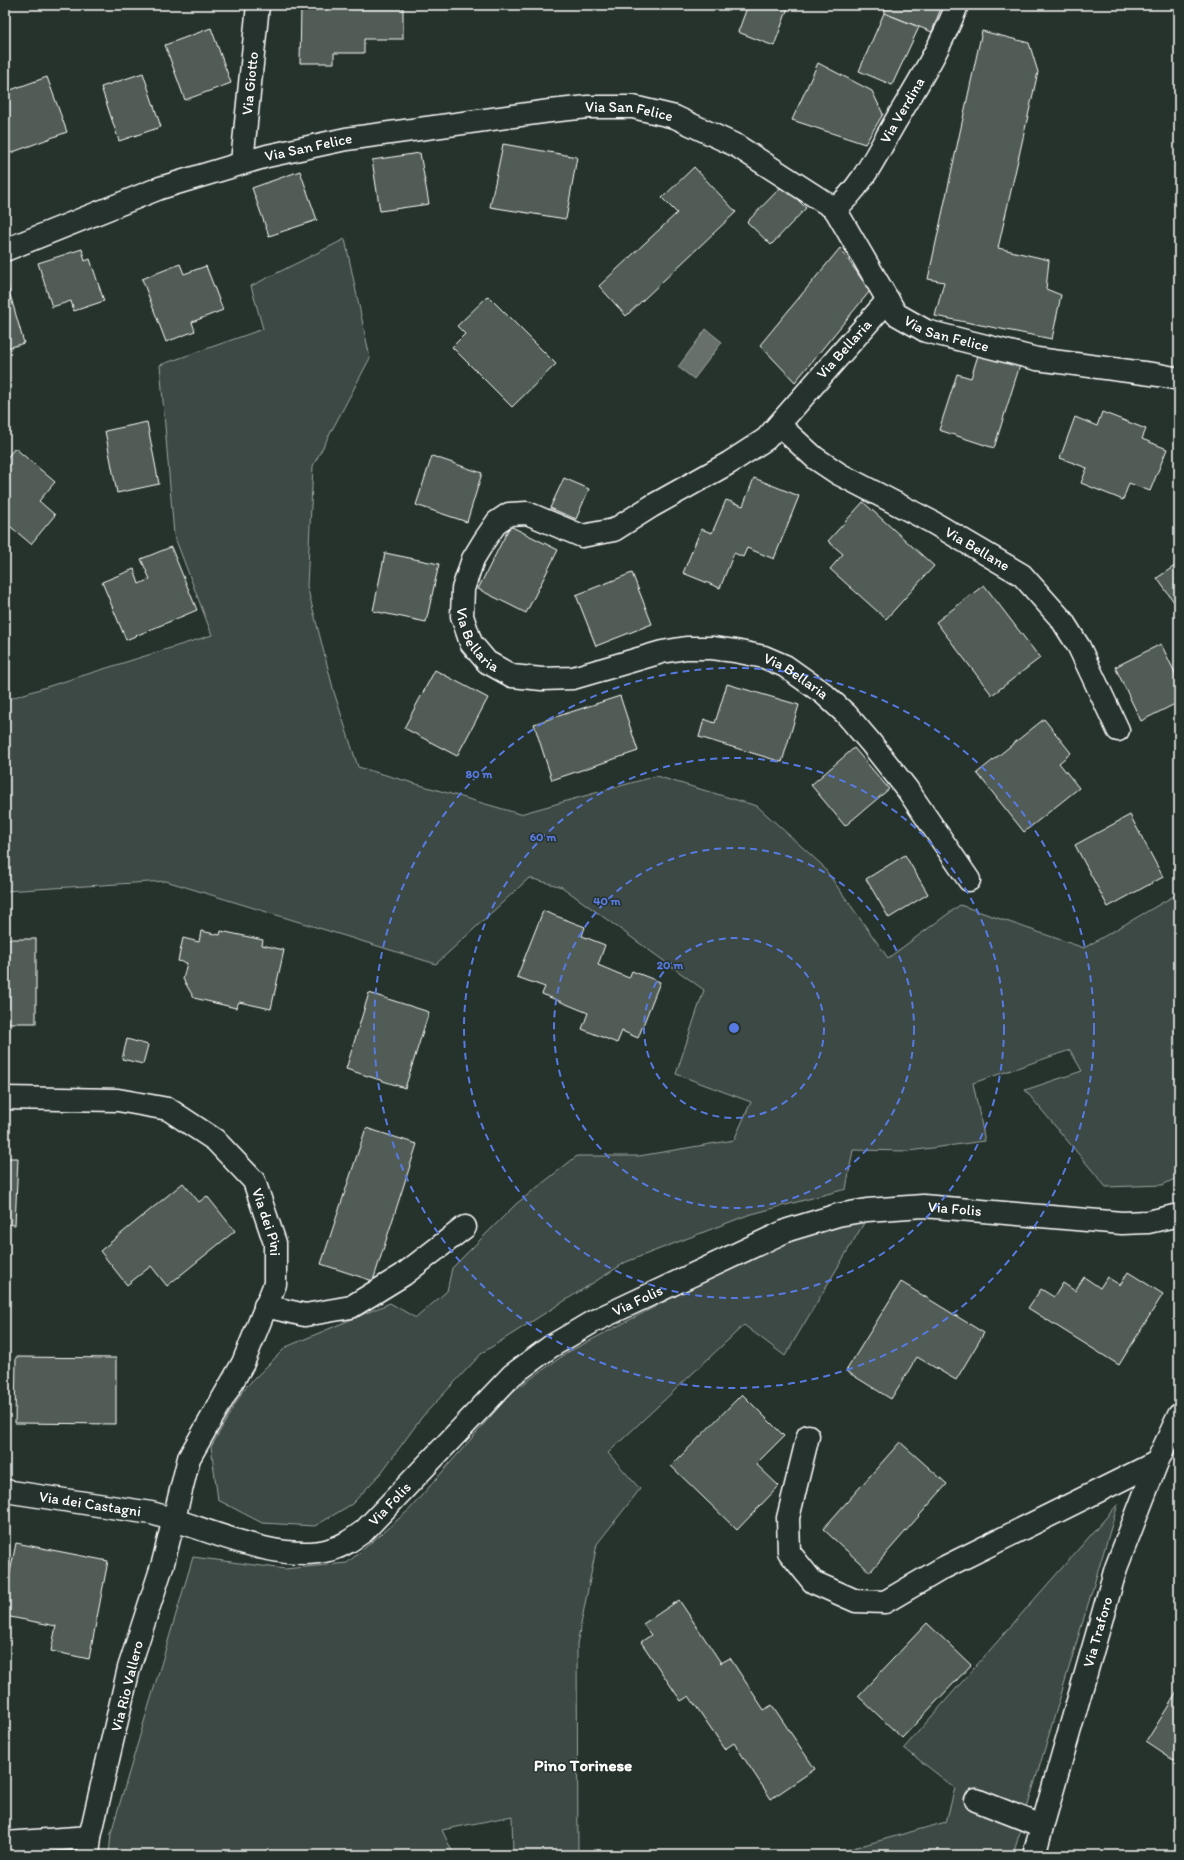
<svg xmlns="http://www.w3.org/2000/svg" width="1184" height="1860" font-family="Itim,sans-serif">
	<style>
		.green { fill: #3e4944; stroke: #9ea4a2 }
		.water { fill: #67706c; stroke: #a4a9a7 }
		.building { fill: #515c57; stroke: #fff }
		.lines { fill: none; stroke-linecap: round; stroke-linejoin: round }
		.minor-casing { stroke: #fff; stroke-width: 25 }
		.major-casing { stroke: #fff; stroke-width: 25 }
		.minor { stroke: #26332d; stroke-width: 22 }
		.major { stroke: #26332d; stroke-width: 22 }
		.ring { fill: none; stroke: #567ae2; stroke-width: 2; stroke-dasharray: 7 5 }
		.labels { text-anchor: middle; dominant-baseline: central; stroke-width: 3; stroke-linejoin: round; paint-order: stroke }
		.street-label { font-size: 15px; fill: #fff; stroke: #26332d }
		.quarter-label { font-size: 17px; font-weight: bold; fill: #fff; stroke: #26332d }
		.centre { fill: #567ae2; stroke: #26332d; stroke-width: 2 }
		.ring-label { font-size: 12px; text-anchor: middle; font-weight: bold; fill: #567ae2; stroke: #26332d; stroke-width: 3; stroke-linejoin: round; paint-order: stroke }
	</style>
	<rect width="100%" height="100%" fill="#26332d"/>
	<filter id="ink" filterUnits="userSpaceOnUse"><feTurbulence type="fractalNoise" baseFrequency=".025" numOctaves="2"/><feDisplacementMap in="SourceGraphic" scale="8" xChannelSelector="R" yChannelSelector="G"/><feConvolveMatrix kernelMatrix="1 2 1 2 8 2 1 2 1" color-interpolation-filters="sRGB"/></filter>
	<g filter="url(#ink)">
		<g class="green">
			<polygon points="345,239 370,358 313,466 307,586 334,692 358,767 520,814 656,776 757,806 822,865 888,958 960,905 1084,948 1179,893 1179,1177 1162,1185 1106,1187 1025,1090 1082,1071 1070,1050 973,1083 985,1141 909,1151 853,1150 846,1189 748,1215 626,1262 482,1353 422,1417 381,1473 352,1504 315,1526 262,1523 218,1500 211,1447 243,1390 286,1347 390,1303 416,1318 447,1291 452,1268 516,1204 577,1156 639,1156 734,1140 751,1102 676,1074 704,990 562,887 529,878 436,964 166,881 5,891 5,700 212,635 174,535 160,365 263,329 251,286"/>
			<polygon points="867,1218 785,1356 744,1325 608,1453 640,1489 597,1544 577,1644 578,1855 513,1855 512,1816 442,1830 454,1855 109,1855 111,1833 193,1557 285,1569 347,1563 409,1510 512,1392 568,1352 691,1288 797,1237"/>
			<polygon points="1118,1504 1013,1855 840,1855 839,1852 946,1822 955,1788 904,1748"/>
		</g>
		<polygon class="water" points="706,329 722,342 694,379 678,367"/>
		<g class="building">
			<polygon points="301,5 403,5 403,39 364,39 364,53 334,53 334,63 300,63"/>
			<polygon points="748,5 789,5 774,46 738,32"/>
			<polygon points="887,5 942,5 932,32 884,13"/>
			<polygon points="884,13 919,27 892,85 859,71"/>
			<polygon points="211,28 231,83 185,100 165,45"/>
			<polygon points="982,31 1029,43 1038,72 998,248 1049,260 1046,289 1061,295 1052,339 935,316 944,282 928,279"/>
			<polygon points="818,63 872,91 883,114 865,144 792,120"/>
			<polygon points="143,73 161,127 119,141 101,87"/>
			<polygon points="47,77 67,132 5,155 5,92"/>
			<polygon points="503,144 577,157 566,219 490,207"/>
			<polygon points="420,153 429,204 380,211 372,160"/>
			<polygon points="694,167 736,212 626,316 599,286 677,213 662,198"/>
			<polygon points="300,171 317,220 269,236 252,188"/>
			<polygon points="783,185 806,208 771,245 747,222"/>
			<polygon points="840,248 870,291 795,382 760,345"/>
			<polygon points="82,249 85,261 90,259 104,301 74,311 71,301 52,307 38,263"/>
			<polygon points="180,264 184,274 206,266 223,310 192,322 195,331 166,342 142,279"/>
			<polygon points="5,284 7,284 24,343 5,349"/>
			<polygon points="488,296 556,364 512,407 452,347 465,334 457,326"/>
			<polygon points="979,352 1020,365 994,448 939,430 957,374 971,378"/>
			<polygon points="1102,412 1146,429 1142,439 1167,449 1150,491 1129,483 1123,500 1081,483 1087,468 1060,458 1075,417 1097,426"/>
			<polygon points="147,422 159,484 117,493 105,431"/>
			<polygon points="15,448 55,482 39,501 55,515 31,544 5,522 5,460"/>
			<polygon points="432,456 482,473 467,522 416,505"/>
			<polygon points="564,478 589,489 576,519 550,508"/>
			<polygon points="754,478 799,496 774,559 747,548 743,557 734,553 720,588 683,573 701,529 712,533 726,500 743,506"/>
			<polygon points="863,502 934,566 886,619 830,569 843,554 828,541"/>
			<polygon points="510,526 558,550 526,613 478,589"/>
			<polygon points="171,547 197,610 126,640 102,582 134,569 139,584 150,579 141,559"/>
			<polygon points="385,553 439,564 426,622 373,611"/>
			<polygon points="1179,563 1179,609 1157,578"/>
			<polygon points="632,573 652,624 596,646 576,595"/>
			<polygon points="984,585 1040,658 992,695 936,622"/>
			<polygon points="1161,644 1179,681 1179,702 1141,721 1115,667"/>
			<polygon points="435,670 488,698 457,756 404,728"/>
			<polygon points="727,684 799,705 782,762 699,737 704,719 715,723"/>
			<polygon points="620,696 638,751 552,780 534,724"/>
			<polygon points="1044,719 1071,753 1059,763 1079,788 1024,832 977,773"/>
			<polygon points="854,748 889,789 845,826 811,785"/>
			<polygon points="1130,815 1163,877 1108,907 1075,845"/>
			<polygon points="905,855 928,894 889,918 866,879"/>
			<polygon points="543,911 585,927 582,936 605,945 598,965 629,978 632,971 660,982 638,1038 622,1031 617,1043 582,1029 588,1013 542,994 545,987 517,977"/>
			<polygon points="201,931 220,935 221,931 263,940 262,945 284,950 271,1009 239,1002 236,1008 194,998 183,979 187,963 178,961 183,938 199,942"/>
			<rect x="5" y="939" width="31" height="84"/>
			<polygon points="369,993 429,1012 405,1088 346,1069"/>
			<polygon points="127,1039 148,1045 143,1064 122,1059"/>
			<polygon points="366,1128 417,1144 373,1281 321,1264"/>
			<polygon points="5,1158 18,1158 15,1225 5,1224"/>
			<polygon points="183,1183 199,1202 207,1196 235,1231 167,1286 151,1266 127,1285 100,1251"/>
			<polygon points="1128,1272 1163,1294 1119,1365 1028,1308 1041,1289 1054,1297 1063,1283 1075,1291 1084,1277 1100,1288 1107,1277 1120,1285"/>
			<polygon points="901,1282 984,1333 956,1380 917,1357 891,1399 846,1371"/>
			<polygon points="16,1357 116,1358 116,1424 15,1423"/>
			<polygon points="742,1394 784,1436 756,1464 779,1486 737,1530 671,1466"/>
			<polygon points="900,1442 947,1484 870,1572 823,1529"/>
			<polygon points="16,1543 108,1561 89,1659 51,1651 56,1626 5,1616 5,1598"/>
			<polygon points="679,1600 721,1663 730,1658 764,1710 772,1705 815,1769 771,1799 734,1743 725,1749 689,1696 681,1701 641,1642 651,1635 643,1624"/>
			<polygon points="927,1623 971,1665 902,1738 858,1696"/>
			<polygon points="1179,1689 1179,1764 1146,1742"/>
		</g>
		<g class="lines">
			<g class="minor-casing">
				<g id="minor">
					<path id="s1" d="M242,162L258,5"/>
					<path id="s2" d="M835,209C862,187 877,153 894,124C917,85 941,47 957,5"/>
					<path id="s3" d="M5,250L160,188L267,156L346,139L550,111L588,107H633L675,117L737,146L835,209L896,314L926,331L1037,359L1159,375L1179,379"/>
					<path id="s4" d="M888,300L766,439L729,463L652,506L614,530L582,536L527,513L509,514L497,522L484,541L473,559L463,589L462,616L471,643L487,662L512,676L542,679L573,678L662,652L686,648H712L735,651L764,657L785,666L823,693L846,714L870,742L907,789L969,880"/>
					<path id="s5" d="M779,425L815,458L839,474L932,522L1022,575L1062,620L1079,647L1118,730"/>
					<path id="s6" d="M5,1098L118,1100L168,1109L215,1140L254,1181L275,1243V1284L243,1363L189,1458L163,1563L129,1668L90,1837L88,1855"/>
					<polyline points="265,1306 305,1315 351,1307 403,1275 465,1227"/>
					<polyline points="808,1436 788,1518 789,1552 813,1582 856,1601 885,1602 943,1568 1157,1462"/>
					<path id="s7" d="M5,1491L151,1513C202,1526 277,1564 329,1550C342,1547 353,1539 364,1531L512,1375L550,1347L594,1321L788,1230L838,1215L867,1210L923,1206L1122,1223L1148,1222L1179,1215"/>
					<polyline points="976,1800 1042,1826"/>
					<polyline points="5,1843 90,1837"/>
				</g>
			</g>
			<g class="major-casing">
				<g id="major">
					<path id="s8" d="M1034,1855L1116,1568L1157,1462L1179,1415"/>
				</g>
			</g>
			<use href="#minor" class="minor"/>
			<use href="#major" class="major"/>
		</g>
	</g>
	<g class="ring">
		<circle cx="734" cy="1028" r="90"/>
		<circle cx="734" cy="1028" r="180"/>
		<circle cx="734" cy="1028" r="270"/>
		<circle cx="734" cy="1028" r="360"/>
	</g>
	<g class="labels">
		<g class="street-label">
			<text stroke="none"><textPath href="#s1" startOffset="79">Via Giotto</textPath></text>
			<text stroke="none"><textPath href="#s2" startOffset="120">Via Verdina</textPath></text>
			<text stroke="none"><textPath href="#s3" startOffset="645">Via San Felice</textPath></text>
			<text stroke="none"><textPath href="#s3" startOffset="321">Via San Felice</textPath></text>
			<text stroke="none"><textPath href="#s3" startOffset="1053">Via San Felice</textPath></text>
			<text transform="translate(844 349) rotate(-48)">Via Bellaria</text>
			<text stroke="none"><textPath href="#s5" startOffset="235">Via Bellane</textPath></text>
			<text stroke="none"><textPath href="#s4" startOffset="618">Via Bellaria</textPath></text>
			<text stroke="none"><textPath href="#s4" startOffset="966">Via Bellaria</textPath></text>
			<text stroke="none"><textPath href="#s7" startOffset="1069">Via Folis</textPath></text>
			<text stroke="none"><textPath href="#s6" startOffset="320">Via dei Pini</textPath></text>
			<text stroke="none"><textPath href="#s7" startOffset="733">Via Folis</textPath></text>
			<text stroke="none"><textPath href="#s7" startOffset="86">Via dei Castagni</textPath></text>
			<text stroke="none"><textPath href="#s7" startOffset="409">Via Folis</textPath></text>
			<text stroke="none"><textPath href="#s8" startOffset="232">Via Traforo</textPath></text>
			<text transform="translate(127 1686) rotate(-76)">Via Rio Vallero</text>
		</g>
		<g class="quarter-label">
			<text x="583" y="1765">Pino Torinese</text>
		</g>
	</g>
	<circle cx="734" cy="1028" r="6" class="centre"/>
	<g class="ring-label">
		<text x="479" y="778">80 m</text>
		<text x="543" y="841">60 m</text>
		<text x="607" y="905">40 m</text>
		<text x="670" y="969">20 m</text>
	</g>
	<rect width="1184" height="1860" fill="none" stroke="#26332d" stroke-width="20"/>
	<rect x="10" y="10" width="1164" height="1840" fill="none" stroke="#fff" stroke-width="1.5" filter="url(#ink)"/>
</svg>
